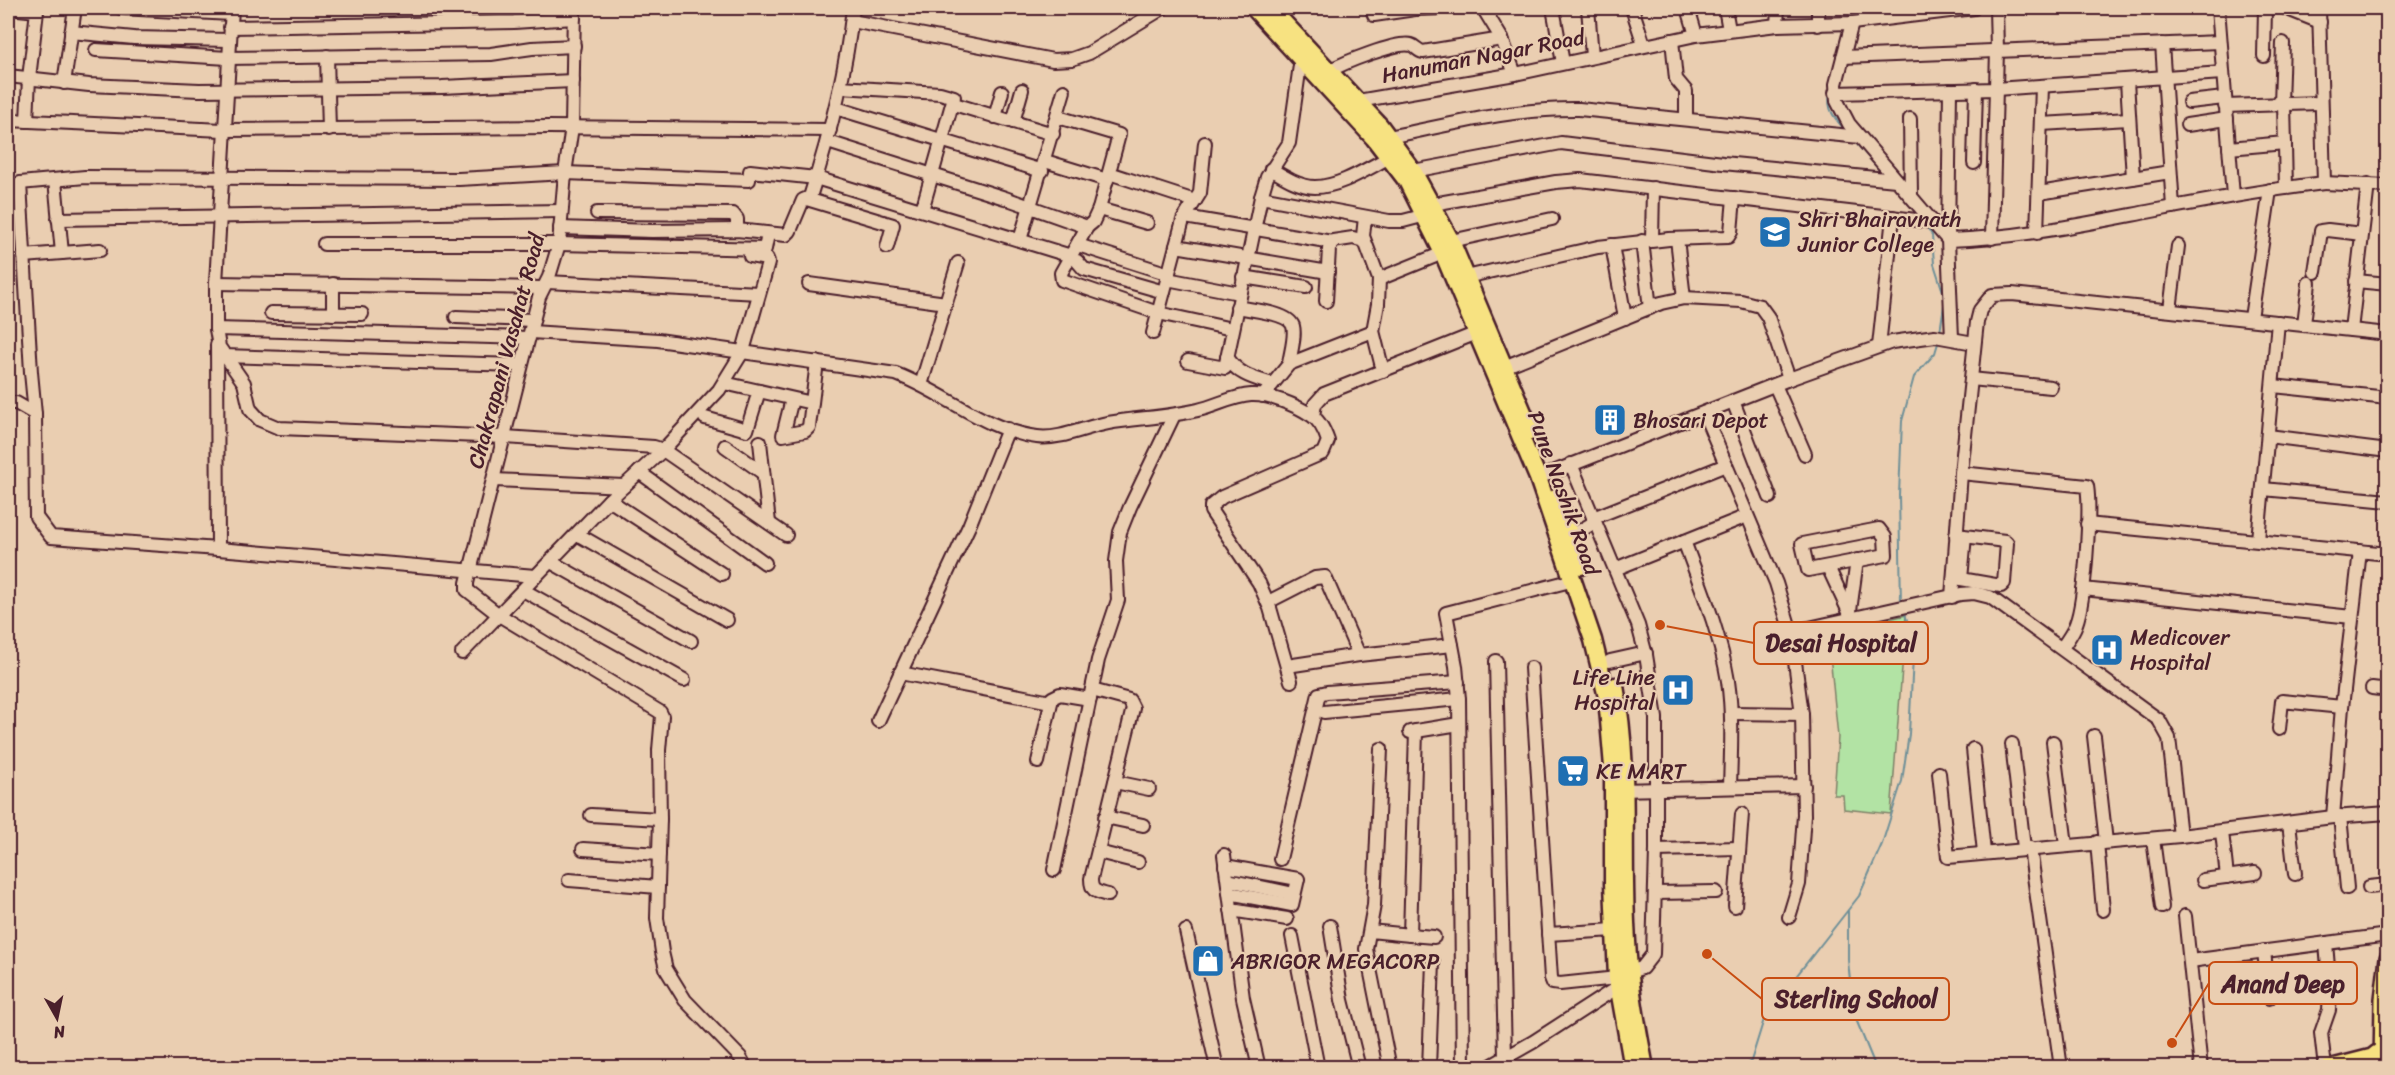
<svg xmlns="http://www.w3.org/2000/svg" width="2395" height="1075" font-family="Sriracha,sans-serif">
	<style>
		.green { fill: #b2e3a4; stroke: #7e8168; stroke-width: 1.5 }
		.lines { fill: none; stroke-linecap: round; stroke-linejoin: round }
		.stream { stroke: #709098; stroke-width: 2 }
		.minor-casing { stroke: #4a1f2b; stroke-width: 16 }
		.major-casing { stroke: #4a1f2b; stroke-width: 20 }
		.highway-casing { stroke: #4a1f2b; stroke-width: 21 }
		.minor { stroke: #eaceb1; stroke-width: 12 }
		.major { stroke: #f7e281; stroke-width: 15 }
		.highway { stroke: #f7e281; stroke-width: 16 }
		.labels { text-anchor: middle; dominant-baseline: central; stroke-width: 4.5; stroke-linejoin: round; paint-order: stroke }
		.street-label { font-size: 22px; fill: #4a1f2b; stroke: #eaceb1 }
		.poi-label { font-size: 22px; fill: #4a1f2b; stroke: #eaceb1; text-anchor: start }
		.leader { fill: none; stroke: #c84d12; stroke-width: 2 }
		.callout-dot { fill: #c84d12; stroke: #eaceb1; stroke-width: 2 }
		.callout { fill: #eaceb1; stroke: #c84d12; stroke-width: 2 }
		.callout-label { font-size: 24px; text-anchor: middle; font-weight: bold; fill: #4a1f2b }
	</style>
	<rect width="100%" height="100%" fill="#eaceb1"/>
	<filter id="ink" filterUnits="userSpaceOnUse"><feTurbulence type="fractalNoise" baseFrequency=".0167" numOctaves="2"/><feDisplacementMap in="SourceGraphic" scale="12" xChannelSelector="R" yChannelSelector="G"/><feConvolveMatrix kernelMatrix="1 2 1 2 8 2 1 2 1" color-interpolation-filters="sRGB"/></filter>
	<g filter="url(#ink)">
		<polygon class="green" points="1906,615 1891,814 1844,809 1843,795 1834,795 1838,737 1828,634"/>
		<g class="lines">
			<g class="stream">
				<polyline points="1850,18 1852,8"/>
				<path d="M1830,94C1826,110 1836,120 1846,131"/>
				<polyline points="1855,142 1883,174"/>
				<polyline points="1893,185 1918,215"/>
				<polyline points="1927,227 1932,235 1934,264 1945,298 1940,332"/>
				<polyline points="1901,604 1899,495 1902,421 1914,377 1935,353 1939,340"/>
				<polyline points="1848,911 1848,960 1853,1012 1876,1068"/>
				<polyline points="1740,1068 1751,1061 1765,1016 1859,896 1882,844 1902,781 1909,734 1914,638 1904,612"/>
			</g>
			<g class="minor-casing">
				<g id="minor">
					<polyline points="9,8 37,11 29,78 27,121"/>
					<polyline points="121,8 231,14"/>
					<polyline points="232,8 216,283 216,329 529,338"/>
					<polyline points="574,8 572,127 565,173 559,244 549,277 539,297 467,583 467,590 499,615 660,712 662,716 659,750 660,819 657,918 662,952 666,969 685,1000 740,1057 746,1068"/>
					<polyline points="1372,8 1374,15 1415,9 1441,8"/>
					<polyline points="1483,8 1502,39 1515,74"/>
					<polyline points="1553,8 1563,63"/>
					<polyline points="1588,8 1592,56"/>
					<polyline points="1632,8 1644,45"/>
					<polyline points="1688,8 1696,35"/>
					<polyline points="1725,8 1729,30"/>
					<polyline points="1818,8 1818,25"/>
					<polyline points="2218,8 2233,196"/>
					<polyline points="2285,8 2320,22"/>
					<polyline points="852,21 1053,60 1072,59 1089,53 1163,8"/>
					<polyline points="1852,23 1836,84 1837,101 1849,124 1948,240 1952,338"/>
					<polyline points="1777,25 1778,8"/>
					<polyline points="230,27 514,22 574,18"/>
					<polyline points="71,32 134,38 229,40"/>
					<polyline points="1672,40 1676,79 1686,91 1686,119"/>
					<polyline points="2162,44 2173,207"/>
					<polyline points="96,50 228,58 491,54 532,48 574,46"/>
					<polyline points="327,56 329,130"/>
					<polyline points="2264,56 2265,8"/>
					<polyline points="1843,57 2220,42"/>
					<path d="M1329,71C1343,63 1397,41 1411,45C1415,46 1418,51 1423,52L1502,39"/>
					<polyline points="8,76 89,85 199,90 442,87 573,81"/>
					<polyline points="2127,81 2133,178"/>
					<polyline points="64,83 75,8"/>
					<polyline points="840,87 940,93 954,97 922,210"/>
					<path d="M1950,90L1948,240C2018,238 2084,224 2152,211C2209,200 2266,190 2324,183L2319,8"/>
					<polyline points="1835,93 1996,89 2222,73"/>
					<polyline points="1358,101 1515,74 1696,35 1777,25 1852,23 1974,8"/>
					<polyline points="2189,102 2224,98"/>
					<polyline points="954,104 1053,134"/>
					<polyline points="2281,104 2283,43"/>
					<polyline points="2284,104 2286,188"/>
					<polyline points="2225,106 2320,103"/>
					<polyline points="836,108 1042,171"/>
					<polyline points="995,117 1002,92"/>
					<polyline points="1910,119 1911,195"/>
					<polyline points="8,120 223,130 549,127 830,130"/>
					<polyline points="1013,122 1022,90"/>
					<polyline points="2041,124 2129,119"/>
					<polyline points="2187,125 2227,119"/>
					<path d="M1389,137C1452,124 1514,108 1579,109L1860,137"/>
					<polyline points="828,142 1005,198 1087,227 1093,222 1099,209 1119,135 1058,117"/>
					<polyline points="2229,148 2285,143"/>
					<polyline points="1045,161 1107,180"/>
					<polyline points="1974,163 1976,89"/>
					<path d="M1271,169C1284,177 1300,187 1315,187C1340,187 1368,168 1390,157"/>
					<polyline points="1413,171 1561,143 1723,163 1896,180"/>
					<polyline points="1109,173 1195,201"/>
					<polyline points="55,180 62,253"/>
					<polyline points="2324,183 2388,186"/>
					<polyline points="2039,193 2170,172"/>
					<polyline points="810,197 810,200 893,225 887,247"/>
					<polyline points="1261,197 1267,177 1289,143 1301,58"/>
					<polyline points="1433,204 1556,182 1580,180 1933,222"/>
					<polyline points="1099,209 1147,223"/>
					<polyline points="597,213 733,214 737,219 737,230"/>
					<polyline points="1185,217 1332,242"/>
					<polyline points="1365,217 1363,236 1379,279 1378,304 1373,331 1383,371"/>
					<polyline points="58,219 561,211"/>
					<polyline points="1087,227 1061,273 1062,280 1158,313 1232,329"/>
					<path d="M560,228L652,231L737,230L786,235L790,231L803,200L810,197C830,135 846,72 853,8"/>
					<polyline points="2037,233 2042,86"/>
					<polyline points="1992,238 1997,50 1996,8"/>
					<polyline points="1677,239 1684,298"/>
					<polyline points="1020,240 1064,91"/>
					<polyline points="1652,240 1653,188"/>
					<polyline points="1451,241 1552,219"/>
					<polyline points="1642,241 1650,308"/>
					<polyline points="324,244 559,244 765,249 768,234"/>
					<polyline points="1078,245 1169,274"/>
					<polyline points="1612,245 1625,318"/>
					<polyline points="1176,246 1183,220 1200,193 1205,143"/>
					<polyline points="24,256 100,250"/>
					<polyline points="1077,261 1084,269 1164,292"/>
					<polyline points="2315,272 2321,231 2328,230 2362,234"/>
					<polyline points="1243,277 1306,287"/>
					<polyline points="1466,277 1598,247 1669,239 1728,237 1731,232 1734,198"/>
					<polyline points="1167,279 1239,293"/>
					<polyline points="1379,279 1443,253"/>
					<polyline points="2356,281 2388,284"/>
					<polyline points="547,282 759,293"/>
					<polyline points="216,283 542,288"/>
					<polyline points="809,284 946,303"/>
					<polyline points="1326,301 1329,249 1333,241 1353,238 1364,241"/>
					<path d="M1237,307C1250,310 1288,312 1293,326C1296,337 1290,354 1289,364"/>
					<polyline points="2170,310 2178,246"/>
					<polyline points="271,313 362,314"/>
					<polyline points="333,314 333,284"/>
					<polyline points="456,317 533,320"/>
					<polyline points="2251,318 2270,190"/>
					<polyline points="2304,324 2309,283"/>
					<polyline points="216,329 219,347 244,383 250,409 260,420 279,428 505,437 654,447 663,450 786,535"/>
					<polyline points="2351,330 2368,184"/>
					<path d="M531,332L658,340L896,374C944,392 984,430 1037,437C1060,440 1085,427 1108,423C1138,418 1169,417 1198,410C1216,406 1233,396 1251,395C1269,394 1296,405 1311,415C1319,420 1325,432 1328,441L1323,453L1222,497L1211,506V511L1259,583L1270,608L1291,681"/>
					<polyline points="1153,333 1176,246 1328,272"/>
					<polyline points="217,345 218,549"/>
					<polyline points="1879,346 1893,217"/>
					<polyline points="224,356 521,365"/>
					<path d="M1227,357C1238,375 1253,378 1272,384"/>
					<polyline points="1188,361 1225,368 1261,197 1389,221 1403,221 1426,215"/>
					<polyline points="1504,367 1661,303 1684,298 1741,301 1760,306 1768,317 1789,379"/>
					<polyline points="1971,379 2051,387"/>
					<polyline points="724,383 812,403"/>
					<polyline points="921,385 958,263"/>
					<polyline points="1775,385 1805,454"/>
					<polyline points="2273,386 2388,398"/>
					<polyline points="1263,396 1289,364 1373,331"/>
					<polyline points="792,399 783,435 805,431 809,427 817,362"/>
					<polyline points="1733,401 1770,497"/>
					<polyline points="8,403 16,403 35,414 36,517 51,537 218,549 535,576"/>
					<polyline points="1704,413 1776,583 1791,632 1802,714 1804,815 1799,884 1789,917"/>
					<polyline points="35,414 31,372 20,183 85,177 459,179 565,173 749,180 750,171 816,178 1071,256"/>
					<polyline points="1313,416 1315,404 1324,394 1477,333"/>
					<polyline points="705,418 747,430 759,391"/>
					<polyline points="2268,436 2388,451"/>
					<polyline points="760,442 769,523"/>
					<polyline points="725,446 763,473"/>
					<polyline points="1571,464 1638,625 1646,655 1656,718 1656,850 1653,954 1642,968 1629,972"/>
					<polyline points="639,472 765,563"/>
					<path d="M1961,473L2087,486C2091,511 2085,601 2076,624C2073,633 2067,640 2062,648"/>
					<polyline points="1538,478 1789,379 1892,342 1935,336 1974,343"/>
					<polyline points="494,480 624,486"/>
					<polyline points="2263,489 2388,501"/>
					<polyline points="609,500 722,574"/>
					<polyline points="1593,518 1726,465"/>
					<polyline points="2087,524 2388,554"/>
					<polygon points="1879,529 1885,537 1886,555 1808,570 1802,544"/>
					<polyline points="577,534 727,620"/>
					<polyline points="1956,535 2005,541 2007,543 2004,583 2001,586 1961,579 1965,536"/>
					<polyline points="1571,536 1595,522"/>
					<polyline points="2258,540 2278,322"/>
					<path d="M1684,541C1701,587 1720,633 1728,681C1733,716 1731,752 1730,787"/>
					<polyline points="551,562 691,641"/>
					<polyline points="1828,567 1849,612"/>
					<polyline points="1615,569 1747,516"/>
					<polyline points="2083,589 2352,617"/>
					<polyline points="523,590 684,680"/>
					<polyline points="1952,597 1961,473 1977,322 1980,310 1992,295 2012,294 2388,334"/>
					<polyline points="1268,602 1315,578 1325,577 1359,655"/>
					<polyline points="1849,618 1857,560"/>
					<polyline points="1791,632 1961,594 1974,593 1990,597 2159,720 2169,738 2180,836"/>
					<polyline points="462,653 609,500 663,450 719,390 743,351 768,263 767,259 750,256"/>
					<polyline points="1496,661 1505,1058"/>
					<polyline points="1610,661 1646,653"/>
					<polyline points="1287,666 1359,655 1452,645"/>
					<polyline points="1531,668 1551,978 1553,983 1560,984 1617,978"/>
					<polyline points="900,673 1051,702"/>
					<polyline points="2372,688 2388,690"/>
					<path d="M1092,690L1129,700L1133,708L1091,879C1091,892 1097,892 1108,895"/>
					<polyline points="1324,712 1459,699"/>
					<polyline points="1731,713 1802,714"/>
					<polyline points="878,721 969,526 1008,429"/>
					<polyline points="2279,729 2282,701 2342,707"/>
					<polyline points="1410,732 1459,724"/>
					<polyline points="2094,736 2106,842"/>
					<polyline points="2053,742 2066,845"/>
					<polyline points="2012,744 2024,848"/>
					<polyline points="1381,749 1374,905 1366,949 1390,1068"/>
					<polyline points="1973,749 1984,852"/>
					<polyline points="1038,762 1052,698 1060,694 1090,699"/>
					<polyline points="1939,773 1948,857 2180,836 2333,817 2388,813"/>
					<polyline points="1115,782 1149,789"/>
					<polyline points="1618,790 1804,786"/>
					<polyline points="591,815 660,819"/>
					<polyline points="2340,816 2347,888"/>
					<polyline points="1105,817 1143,825"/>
					<polyline points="2333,817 2342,707 2360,551"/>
					<polyline points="2289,823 2295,874"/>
					<polyline points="2222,832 2227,877"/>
					<polyline points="2153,839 2162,907"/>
					<polyline points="2097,842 2103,910"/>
					<polyline points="2030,848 2061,1068"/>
					<polyline points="583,849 659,854"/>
					<polyline points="1656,850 1739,848"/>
					<polyline points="1098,852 1138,862"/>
					<polyline points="1224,855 1243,998 1259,1068"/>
					<polyline points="1280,859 1319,694 1327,692 1458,682"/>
					<polyline points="1225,866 1298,879 1292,905 1229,893"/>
					<polyline points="1054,870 1098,660 1118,600 1116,561 1120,532 1130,507 1174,415"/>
					<polyline points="569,880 658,887"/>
					<polyline points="1228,880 1294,894"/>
					<polyline points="2203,880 2255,873"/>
					<polyline points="2369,887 2388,885"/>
					<polyline points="1655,893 1716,892"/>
					<polyline points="1735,906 1742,814"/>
					<polyline points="1231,910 1287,919"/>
					<polyline points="2185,916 2201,1068"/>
					<polyline points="1330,926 1342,1000 1359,1068"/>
					<polyline points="1186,931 1217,1068"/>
					<polyline points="1370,931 1410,935 1416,731"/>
					<polyline points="1548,934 1615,930"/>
					<polyline points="1410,935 1434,937"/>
					<polyline points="1292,936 1318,1068"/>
					<polyline points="2264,951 2269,998"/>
					<polyline points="2190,961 2388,935"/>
					<polyline points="1429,1068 1433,962"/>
					<polyline points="1463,1068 1459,699 1456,666 1446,613 1574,580"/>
					<polyline points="1487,1068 1533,1042 1618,987"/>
					<polyline points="2325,1068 2321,1033 2329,1010 2330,992 2326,943"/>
				</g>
			</g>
			<g class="major-casing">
				<g id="major">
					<polyline points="2329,1068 2372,1057 2377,1053 2388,1053"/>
					<polyline points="2382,1068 2383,999 2388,958"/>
				</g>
			</g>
			<g class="highway-casing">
				<g id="highway">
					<polyline points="1254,8 1374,138 1407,181 1443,253 1538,478 1593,640 1607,697 1613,767 1613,883 1617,978 1633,1068"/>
					<polyline points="1270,8 1380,126 1413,171 1451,241 1531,431"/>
					<polyline points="1557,497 1581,566"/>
					<path d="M1615,686C1631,770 1621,856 1627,941C1629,984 1637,1026 1645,1068"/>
				</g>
			</g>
			<use href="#minor" class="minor"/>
			<use href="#major" class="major"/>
			<use href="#highway" class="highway"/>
		</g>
	</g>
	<defs>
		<g id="university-square" transform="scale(1.725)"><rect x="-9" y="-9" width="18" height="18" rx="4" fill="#1f6fb2" stroke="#eaceb1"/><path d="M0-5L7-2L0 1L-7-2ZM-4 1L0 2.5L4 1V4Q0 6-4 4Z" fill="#fff"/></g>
		<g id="building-square" transform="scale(1.725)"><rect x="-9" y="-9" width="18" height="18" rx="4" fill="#1f6fb2" stroke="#eaceb1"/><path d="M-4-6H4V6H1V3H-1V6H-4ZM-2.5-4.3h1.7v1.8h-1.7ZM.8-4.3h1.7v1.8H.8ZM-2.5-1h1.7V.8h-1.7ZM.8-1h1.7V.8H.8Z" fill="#fff"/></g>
		<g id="hospital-square" transform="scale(1.725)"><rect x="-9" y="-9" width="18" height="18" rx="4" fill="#1f6fb2" stroke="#eaceb1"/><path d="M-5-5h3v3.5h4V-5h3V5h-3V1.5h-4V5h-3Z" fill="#fff"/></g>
		<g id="supermarket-square" transform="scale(1.725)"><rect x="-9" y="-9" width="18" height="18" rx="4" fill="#1f6fb2" stroke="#eaceb1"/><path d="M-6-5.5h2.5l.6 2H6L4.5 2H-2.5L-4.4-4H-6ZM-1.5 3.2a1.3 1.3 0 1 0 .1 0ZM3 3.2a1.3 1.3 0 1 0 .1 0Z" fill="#fff"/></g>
		<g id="shop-square" transform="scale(1.725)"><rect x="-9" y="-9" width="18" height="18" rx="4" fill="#1f6fb2" stroke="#eaceb1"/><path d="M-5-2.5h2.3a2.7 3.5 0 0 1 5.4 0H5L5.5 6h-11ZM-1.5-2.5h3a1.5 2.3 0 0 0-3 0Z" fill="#fff"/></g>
	</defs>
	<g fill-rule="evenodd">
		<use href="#university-square" x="1775" y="232"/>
		<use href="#building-square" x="1610" y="420"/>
		<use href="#hospital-square" x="2107" y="650"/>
		<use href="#hospital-square" x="1678" y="690"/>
		<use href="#supermarket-square" x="1573" y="771"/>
		<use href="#shop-square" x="1208" y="961"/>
	</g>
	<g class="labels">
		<g class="street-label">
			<text transform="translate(1483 56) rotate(-11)">Hanuman Nagar Road</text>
			<text transform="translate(506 351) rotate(-75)">Chakrapani Vasahat Road</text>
			<text transform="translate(1564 493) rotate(70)">Pune Nashik Road</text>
		</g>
		<g class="poi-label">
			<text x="1798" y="219">Shri Bhairavnath<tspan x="1798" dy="25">Junior College</tspan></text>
			<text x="1633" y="420">Bhosari Depot</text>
			<text x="2130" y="637">Medicover<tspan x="2130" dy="25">Hospital</tspan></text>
			<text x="1655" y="677" text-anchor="end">Life Line<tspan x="1655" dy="25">Hospital</tspan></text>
			<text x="1596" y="771">KE MART</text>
			<text x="1231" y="961">ABRIGOR MEGACORP</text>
		</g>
	</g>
	<path class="leader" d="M1660 625L1754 643M2172 1043L2209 983M1707 954L1762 999"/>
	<g class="callout-dot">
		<circle cx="1660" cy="625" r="6"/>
		<circle cx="2172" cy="1043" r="6"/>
		<circle cx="1707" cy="954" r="6"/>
	</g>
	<g class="callout">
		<rect x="1754" y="622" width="174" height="42" rx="6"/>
		<rect x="2209" y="962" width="148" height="42" rx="6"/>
		<rect x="1762" y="978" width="187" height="42" rx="6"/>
	</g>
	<g class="callout-label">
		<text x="1841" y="651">Desai Hospital</text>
		<text x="2283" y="992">Anand Deep</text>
		<text x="1856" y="1007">Sterling School</text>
	</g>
	<rect width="2395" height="1075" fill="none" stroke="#eaceb1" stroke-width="30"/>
	<rect x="15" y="15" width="2365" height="1045" fill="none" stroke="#4a1f2b" stroke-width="2" filter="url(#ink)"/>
	<g transform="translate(57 1018) rotate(171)" stroke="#eaceb1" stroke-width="4.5" paint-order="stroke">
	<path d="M0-4.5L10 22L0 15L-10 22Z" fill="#4a1f2b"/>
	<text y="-9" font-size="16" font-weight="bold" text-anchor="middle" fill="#4a1f2b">N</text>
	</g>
</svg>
